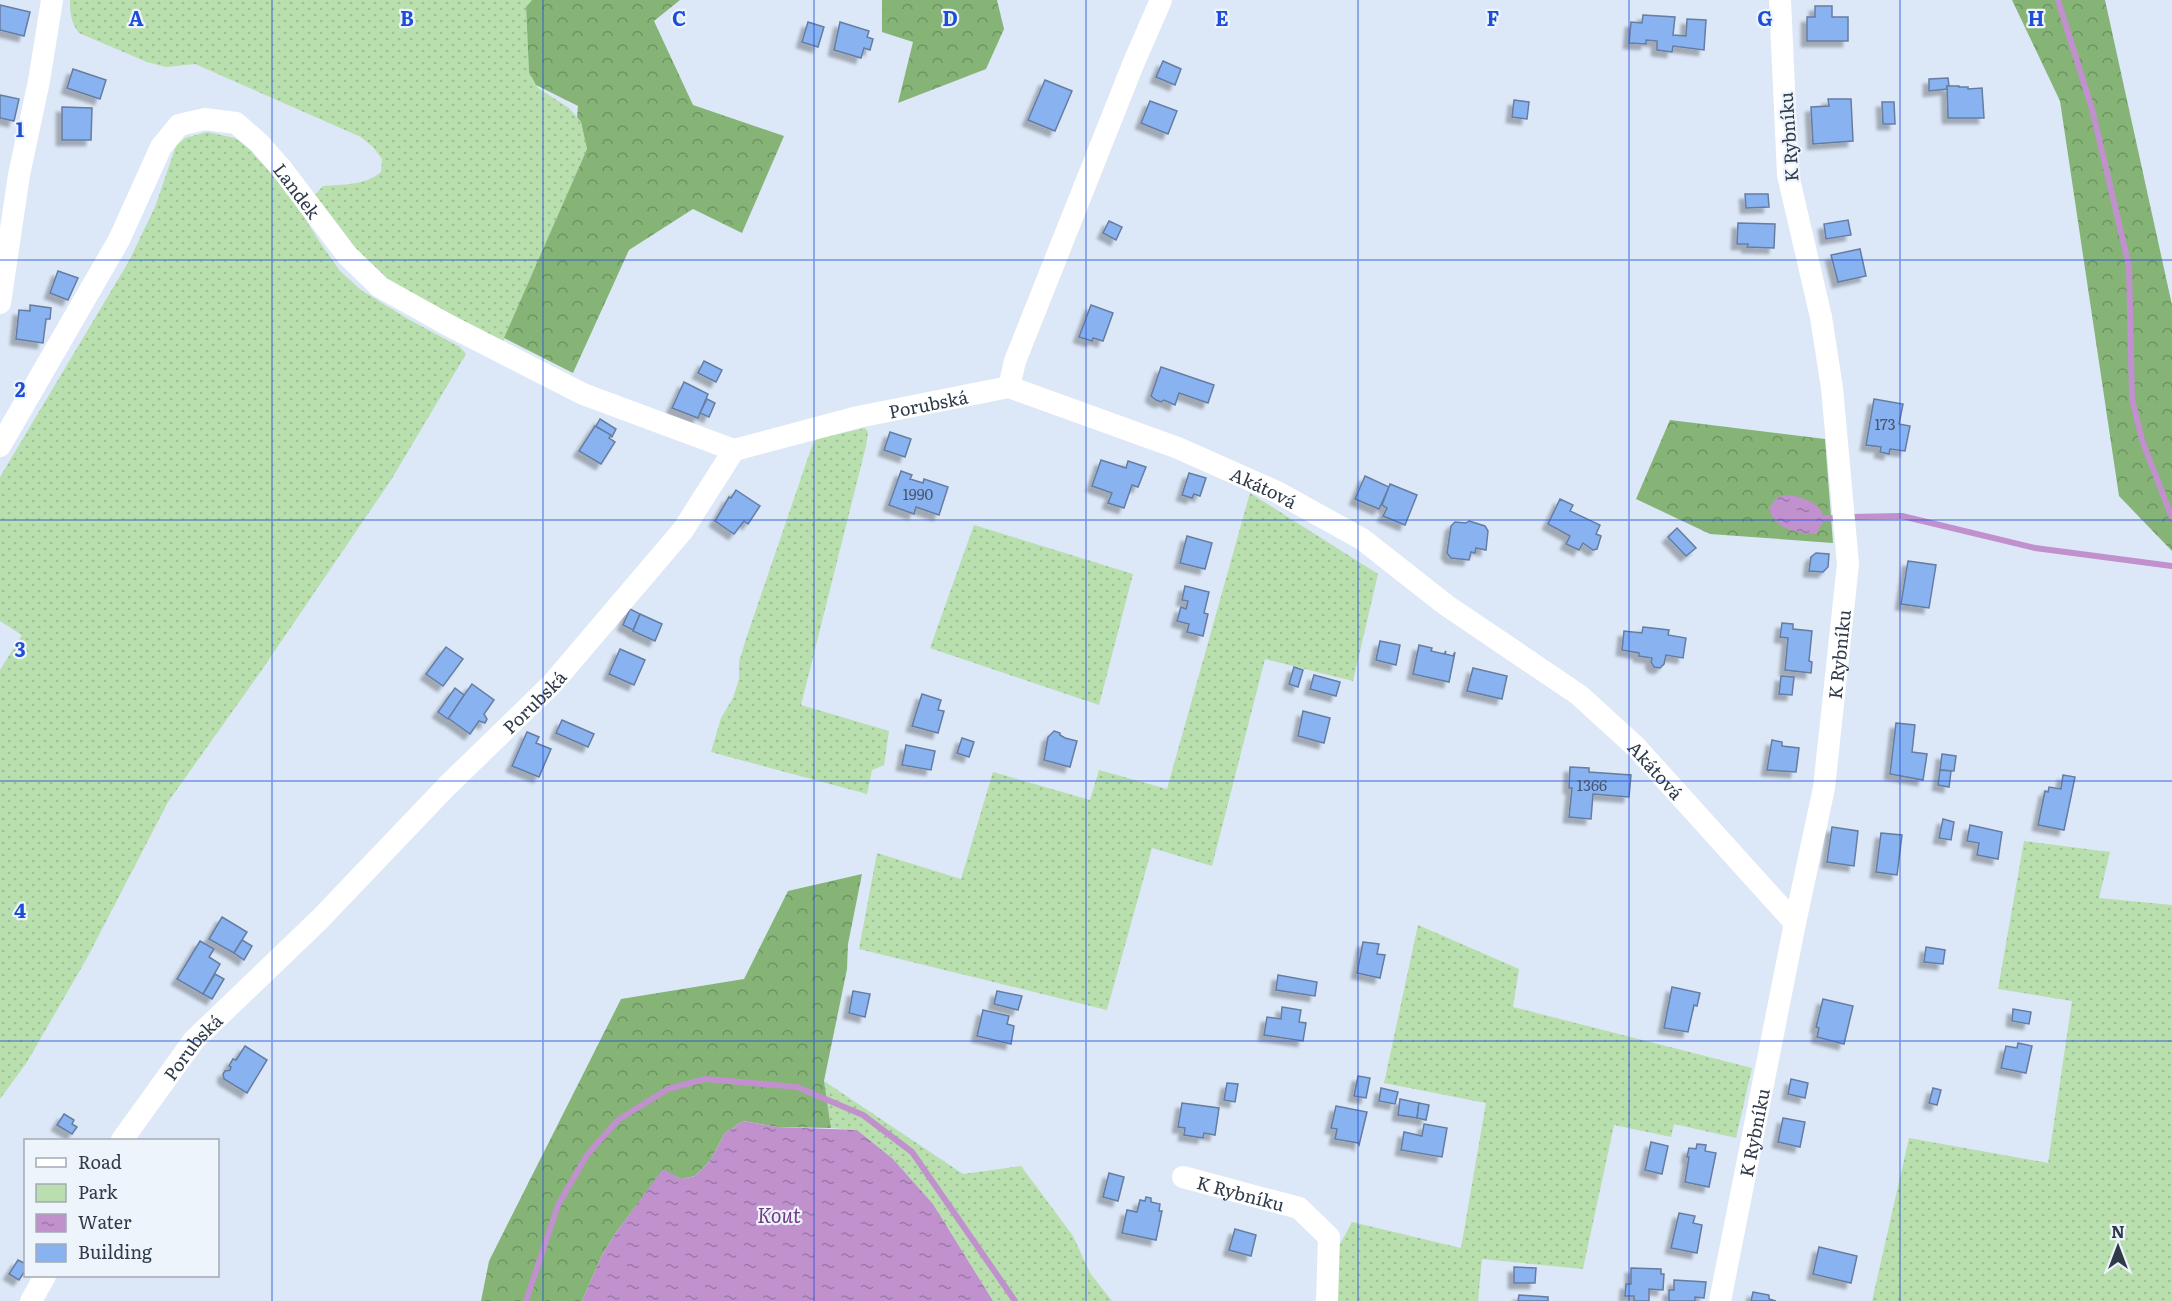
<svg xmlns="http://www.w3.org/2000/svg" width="2172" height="1301" font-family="Literata,serif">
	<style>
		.green { fill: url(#green-dots) }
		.forest { fill: url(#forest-crowns) }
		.water { fill: url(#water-ripples) }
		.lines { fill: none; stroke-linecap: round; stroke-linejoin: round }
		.stream { stroke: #c091cd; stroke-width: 6 }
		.building { fill: #89b2f0; stroke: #657da1; stroke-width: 1.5; filter: url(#shadow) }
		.street { stroke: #fff; stroke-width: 22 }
		.grid { fill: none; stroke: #1d4ed8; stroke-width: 1.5; stroke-opacity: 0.55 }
		.labels { text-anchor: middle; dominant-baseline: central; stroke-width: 4.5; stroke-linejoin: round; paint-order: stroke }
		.number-label { font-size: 15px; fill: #465974 }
		.street-label { font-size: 18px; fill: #303b4a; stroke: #eef4fc }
		.water-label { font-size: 20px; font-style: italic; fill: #733983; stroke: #eef4fc }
		.grid-label { font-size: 20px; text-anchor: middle; font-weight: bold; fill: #1d4ed8; stroke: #eef4fc; stroke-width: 4.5; stroke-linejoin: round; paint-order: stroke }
	</style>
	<defs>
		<pattern id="green-dots" width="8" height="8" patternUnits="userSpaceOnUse" patternTransform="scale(1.5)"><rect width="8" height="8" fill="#b8dfad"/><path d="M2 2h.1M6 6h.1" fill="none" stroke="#9ec096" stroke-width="1.8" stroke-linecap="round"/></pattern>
		<pattern id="forest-crowns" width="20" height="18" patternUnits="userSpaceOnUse" patternTransform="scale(1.5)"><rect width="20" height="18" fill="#85b476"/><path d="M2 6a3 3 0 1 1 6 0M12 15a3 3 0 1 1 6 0" fill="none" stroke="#6d9463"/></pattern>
		<pattern id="water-ripples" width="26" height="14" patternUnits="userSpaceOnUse" patternTransform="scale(1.5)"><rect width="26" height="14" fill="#c091cd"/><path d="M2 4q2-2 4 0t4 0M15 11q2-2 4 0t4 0" fill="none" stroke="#9c78a8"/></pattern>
		<filter id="shadow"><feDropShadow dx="-5.5" dy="5.5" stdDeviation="1.5" flood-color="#0004"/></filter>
	</defs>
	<rect width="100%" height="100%" fill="#dce7f7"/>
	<g class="green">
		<path d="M70,0H532L526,7L529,72L538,88L569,108L581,122L587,149L503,342L369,270L314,196L323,186C343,184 365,186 381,172L382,159L373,147L361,137L195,64L166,67L147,62L79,33C71,23 70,13 70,0Z"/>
		<polygon points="207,132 235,138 253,150 286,188 319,241 340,271 361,290 408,319 460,347 466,354 391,480 259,674 168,802 87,958 27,1062 0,1099 0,670 22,635 0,621 0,477 129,261 155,207 176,146 185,138"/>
		<polygon points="865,428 868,432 866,446 801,705 889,731 884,765 872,770 867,794 711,752 721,718 733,698 739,679 739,662 746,639 812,446 816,439"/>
		<polygon points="1250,493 1378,574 1353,681 1265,659 1212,866 1152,848 1107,1010 859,949 877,853 961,879 993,772 1090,800 1099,770 1167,789"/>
		<polygon points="974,525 1133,574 1099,705 930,648"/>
		<polygon points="2024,841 2110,852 2099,898 2172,905 2172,1301 1872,1301 1909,1138 2048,1163 2072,1001 1998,989"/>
		<polygon points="1418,925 1519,969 1513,1007 1752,1068 1736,1138 1674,1124 1671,1137 1614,1125 1583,1269 1482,1259 1478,1301 1333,1301 1337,1250 1352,1222 1461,1248 1486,1103 1384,1083"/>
		<polygon points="824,1081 963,1174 1021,1166 1073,1236 1090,1273 1112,1301 993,1301 933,1204 893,1159 857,1130 831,1128"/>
	</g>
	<g class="forest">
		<polygon points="532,0 680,0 654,21 693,105 784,136 742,233 693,209 629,250 573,373 504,338 587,149 581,122 577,117 578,106 536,85 529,72 526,7"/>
		<polygon points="882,0 997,0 1004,29 986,69 898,103 913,42 882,32"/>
		<polygon points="2012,0 2105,0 2172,305 2172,551 2119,496 2060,101"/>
		<polygon points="1670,420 1825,439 1833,543 1710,534 1636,499"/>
		<polygon points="862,874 848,944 847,969 824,1081 831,1128 777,1127 743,1121 725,1133 710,1161 695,1176 681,1179 663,1170 617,1231 603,1253 582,1301 481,1301 489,1261 621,999 744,979 788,891"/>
	</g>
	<g class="water">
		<path d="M1791,495C1813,500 1835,510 1816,534C1797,533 1774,530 1769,508L1777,497Z"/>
		<polygon points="743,1121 777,1127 857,1130 893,1159 933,1204 993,1301 582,1301 603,1253 617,1231 663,1169 681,1179 695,1176 710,1161 725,1133"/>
	</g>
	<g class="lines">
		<g class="stream">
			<polyline points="2058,0 2092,109 2129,266 2132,399 2142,440 2172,518"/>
			<polyline points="1849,517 1902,516 2035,548 2172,566"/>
			<polyline points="1824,518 1839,518"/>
			<polyline points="526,1301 558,1205 587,1155 618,1120 668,1089 705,1079 797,1087 863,1115 912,1152 1015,1301"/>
		</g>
	</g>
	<g class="building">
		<polygon points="0,5 30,12 24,36 0,30"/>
		<polygon points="1815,6 1832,6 1832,17 1848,17 1848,41 1807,41 1807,17 1815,17"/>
		<polygon points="1643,15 1675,17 1673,35 1686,36 1687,19 1706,20 1704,50 1673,46 1672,52 1657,50 1657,41 1646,40 1646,44 1629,43 1631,22 1642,23"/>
		<polygon points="808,22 824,27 818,47 802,42"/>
		<polygon points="840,22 869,31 867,37 873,39 870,50 864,48 861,58 834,50"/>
		<polygon points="1163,61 1181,69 1175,85 1156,77"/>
		<polygon points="73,69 106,80 100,99 67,88"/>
		<polygon points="1948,78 1949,86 1947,86 1947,89 1929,91 1929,79"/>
		<polygon points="1045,80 1072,91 1055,131 1028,120"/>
		<polygon points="1947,86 1959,86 1959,87 1968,87 1968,89 1982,88 1984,118 1948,118"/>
		<polygon points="0,95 19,99 14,121 0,118"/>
		<polygon points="1828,99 1851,99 1853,141 1813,144 1811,107 1829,106"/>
		<polygon points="1514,100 1529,102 1527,119 1512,117"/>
		<polygon points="1150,101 1177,111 1168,134 1141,123"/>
		<polygon points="1882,102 1894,102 1895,124 1883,124"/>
		<polygon points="62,107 92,108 91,140 62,140"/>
		<polygon points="1745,194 1768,194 1769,207 1746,208"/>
		<polygon points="1848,220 1851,235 1826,239 1824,224"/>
		<polygon points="1109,221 1122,227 1116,240 1103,233"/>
		<polygon points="1738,223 1775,224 1774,248 1747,247 1748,244 1737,244"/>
		<polygon points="1860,249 1866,276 1838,282 1831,255"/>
		<polygon points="58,271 78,278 68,300 50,293"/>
		<polygon points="30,305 51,308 50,319 46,319 43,343 16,339 19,310 30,311"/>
		<polygon points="1091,305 1113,313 1103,341 1093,338 1092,341 1079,337"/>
		<polygon points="704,361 722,370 716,382 698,373"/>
		<polygon points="1161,367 1214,385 1208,403 1179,393 1175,405 1164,400 1161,402 1156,400 1151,396"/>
		<polygon points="684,382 708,394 698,418 672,408"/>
		<polygon points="707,399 715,403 709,417 700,413"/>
		<polygon points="1874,399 1903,404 1899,424 1910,426 1905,451 1890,449 1889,454 1880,452 1881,447 1866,445"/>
		<polygon points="600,419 616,429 612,437 596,426"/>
		<polygon points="595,426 611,435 609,438 615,442 601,464 579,451"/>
		<polygon points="890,432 911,439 905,457 884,450"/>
		<polygon points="1101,460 1126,468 1128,461 1146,467 1138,487 1132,485 1124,508 1108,503 1112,493 1092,486"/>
		<polygon points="901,471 912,475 910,479 923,483 924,479 948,487 939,515 916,507 914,514 889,505"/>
		<polygon points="1189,473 1206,478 1200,496 1194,494 1192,498 1182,495"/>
		<polygon points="1365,476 1389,487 1379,509 1355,499"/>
		<polygon points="1390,484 1417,495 1405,525 1383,516 1387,508 1382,505"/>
		<polygon points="736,490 760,506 748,524 744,521 734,534 715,521 729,497 731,498"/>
		<polygon points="1560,499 1573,505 1570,511 1600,525 1596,534 1601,536 1597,549 1593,550 1583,543 1579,550 1566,544 1570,536 1548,524"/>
		<polygon points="1469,521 1485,526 1488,531 1486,550 1476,548 1475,553 1471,552 1469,560 1451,558 1447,553 1451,526 1455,522 1466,523"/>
		<polygon points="1677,528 1696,548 1686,556 1668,537"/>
		<polygon points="1187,536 1212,543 1205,569 1180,563"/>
		<polygon points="1816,553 1829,554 1828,567 1823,572 1809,571 1811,557"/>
		<polygon points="1908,561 1936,565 1929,608 1901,604"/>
		<polygon points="1185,586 1209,592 1204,613 1208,614 1203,636 1187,632 1189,624 1177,621 1181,607 1186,609 1188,601 1182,600"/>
		<polygon points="630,609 640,614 633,630 623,625"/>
		<polygon points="640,614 662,624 655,641 633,631"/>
		<polygon points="1782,623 1793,624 1793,629 1812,631 1809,661 1812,662 1811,673 1785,670 1788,638 1780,637"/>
		<polygon points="1643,627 1669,630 1668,635 1686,638 1683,658 1666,655 1664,664 1660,668 1654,667 1651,662 1652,658 1639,656 1639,653 1622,650 1624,631 1642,633"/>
		<polygon points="1380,641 1400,645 1396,665 1376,660"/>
		<polygon points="1419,645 1432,648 1431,651 1444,654 1446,651 1445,654 1453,656 1455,652 1449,682 1413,674"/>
		<polygon points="446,647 463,659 443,686 426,674"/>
		<polygon points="620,649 645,660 634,685 609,674"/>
		<polygon points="1294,667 1303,670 1298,687 1289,684"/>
		<polygon points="1473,668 1507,676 1502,699 1467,691"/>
		<polygon points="1314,675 1340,682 1336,696 1310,689"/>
		<polygon points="1781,676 1794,677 1792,695 1779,694"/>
		<polygon points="472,684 494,700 484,714 487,719 485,723 479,721 470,734 448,718"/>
		<polygon points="455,688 464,695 448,719 438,712"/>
		<polygon points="922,694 941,700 938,710 944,711 938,733 912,726"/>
		<polygon points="1303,711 1330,718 1324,743 1298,736"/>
		<polygon points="562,720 594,734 588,747 556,733"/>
		<polygon points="1896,723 1915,725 1912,752 1927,754 1923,780 1890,774"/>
		<polygon points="1054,731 1060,733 1060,735 1065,738 1077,741 1070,767 1044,760 1048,737"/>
		<polygon points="527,732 539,737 536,743 551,749 539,777 512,766"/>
		<polygon points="962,738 974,742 969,757 957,753"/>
		<polygon points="1772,740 1782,742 1782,746 1799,748 1796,772 1767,770"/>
		<polygon points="906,745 935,751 931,770 902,765"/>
		<polygon points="1942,754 1956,756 1954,771 1940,770"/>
		<polygon points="1570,767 1589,768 1589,772 1631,775 1629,797 1593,794 1591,819 1569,817 1572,788 1569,788"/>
		<polygon points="1940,770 1951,771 1949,787 1938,785"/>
		<polygon points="2063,775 2075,777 2064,830 2038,825 2045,791 2048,792 2049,787 2061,789"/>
		<polygon points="1943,819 1954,822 1951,840 1939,838"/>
		<polygon points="1970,825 2002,832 1998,859 1977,855 1979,843 1967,841"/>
		<polygon points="1832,827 1858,831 1854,866 1827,862"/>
		<polygon points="1881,833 1902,835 1897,875 1876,872"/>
		<polygon points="222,917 247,932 234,953 209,939"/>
		<polygon points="242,940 252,946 244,960 234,953"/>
		<polygon points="200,941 214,949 209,957 220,964 203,994 177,979"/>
		<polygon points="1363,942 1379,944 1377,954 1385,955 1380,978 1357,973"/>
		<polygon points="1926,947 1945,950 1943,964 1924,962"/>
		<polygon points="215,974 224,979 212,999 203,994"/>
		<polygon points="1278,975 1317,982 1315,996 1276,990"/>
		<polygon points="1672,987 1700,993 1697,1006 1694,1005 1688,1032 1664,1028"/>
		<polygon points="853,991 870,994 865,1017 849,1013"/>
		<polygon points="997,991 1022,996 1018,1010 994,1004"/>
		<polygon points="1823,999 1853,1006 1844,1044 1817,1037 1819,1028 1816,1027"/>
		<polygon points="1282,1007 1301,1010 1299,1022 1306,1023 1303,1041 1264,1035 1267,1017 1281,1019"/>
		<polygon points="2013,1009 2031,1012 2029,1024 2012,1021"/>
		<polygon points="983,1010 1009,1016 1007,1024 1014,1026 1011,1044 977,1036"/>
		<polygon points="2018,1043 2032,1046 2026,1073 2001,1068 2006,1046 2017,1048"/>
		<polygon points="245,1046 267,1060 247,1093 224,1079 223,1074 225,1071 230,1070 231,1067 229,1066 233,1059 236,1060"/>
		<polygon points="1358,1076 1370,1078 1366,1098 1354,1096"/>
		<polygon points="1791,1079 1808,1083 1805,1098 1788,1094"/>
		<polygon points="1227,1083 1238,1084 1235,1102 1224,1100"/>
		<polygon points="1381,1088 1398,1092 1395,1104 1379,1101"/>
		<polygon points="1933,1088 1941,1090 1937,1105 1929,1103"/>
		<polygon points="1400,1099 1419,1103 1417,1118 1398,1115"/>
		<polygon points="1182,1103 1219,1108 1215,1135 1204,1133 1203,1138 1184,1135 1185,1128 1178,1127"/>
		<polygon points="1419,1103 1429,1105 1426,1120 1417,1118"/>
		<polygon points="1336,1106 1367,1112 1359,1145 1358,1143 1335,1139 1337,1129 1331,1128"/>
		<polygon points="64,1114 74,1120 72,1124 77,1127 72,1134 57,1125"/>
		<polygon points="1783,1118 1805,1122 1800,1147 1778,1142"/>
		<polygon points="1424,1124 1447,1128 1442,1157 1401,1150 1404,1132 1422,1136"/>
		<polygon points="1651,1142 1668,1146 1662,1174 1645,1170"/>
		<polygon points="1697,1144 1706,1145 1705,1151 1716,1153 1709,1187 1685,1182 1689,1157 1687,1157 1689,1148 1696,1149"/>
		<polygon points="1109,1173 1124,1177 1118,1201 1103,1197"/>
		<polygon points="1146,1197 1151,1198 1151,1202 1160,1204 1159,1211 1162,1211 1156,1240 1122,1233 1127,1210 1137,1212 1140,1200 1145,1201"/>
		<polygon points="1679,1213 1695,1216 1693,1223 1702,1225 1697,1253 1671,1248"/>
		<polygon points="1235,1229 1256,1235 1251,1256 1229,1250"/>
		<polygon points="1819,1247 1857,1256 1851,1283 1813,1274"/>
		<polygon points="18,1260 26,1264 26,1269 19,1280 9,1274"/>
		<polygon points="1514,1267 1536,1268 1535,1283 1514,1283"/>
		<polygon points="1631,1268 1661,1269 1661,1274 1664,1274 1663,1290 1649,1289 1649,1301 1634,1301 1634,1296 1625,1296 1626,1284 1631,1284"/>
		<polygon points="1674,1280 1706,1282 1704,1298 1695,1297 1695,1301 1669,1301 1669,1290 1674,1290"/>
		<polygon points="1753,1292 1769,1295 1769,1299 1776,1301 1751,1301"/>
		<polygon points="1519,1295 1548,1297 1548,1301 1518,1301"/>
	</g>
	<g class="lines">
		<g class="street">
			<polyline points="0,303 19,175 39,81 52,0"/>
			<path id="s1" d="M1009,387L1178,448L1277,492L1362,539L1446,605L1579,695L1636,747L1795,923"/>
			<polyline points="1009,387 1015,361 1134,62 1161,0"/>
			<path id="s2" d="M0,446L119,240L161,147L179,125L205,119L236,123L259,143L281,168L347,255L380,287L448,325L583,394L734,450"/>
			<path id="s3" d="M122,1140L194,1040L320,919L447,786L552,684L683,530L734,450L858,417L1009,387"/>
			<path id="s4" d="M1183,1177L1299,1208L1329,1237L1327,1301"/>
			<polyline points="31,1301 45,1276"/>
			<path id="s5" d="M1720,1301L1795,923L1824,788L1848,564L1832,388L1821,317L1788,175L1780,0"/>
		</g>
	</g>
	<path class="grid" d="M272,0V1301M543,0V1301M814,0V1301M1086,0V1301M1358,0V1301M1629,0V1301M1900,0V1301M0,260H2172M0,520H2172M0,781H2172M0,1041H2172"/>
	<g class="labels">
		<g class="number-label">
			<text x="1885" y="423">173</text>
			<text x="918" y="493">1990</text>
			<text x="1592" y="784">1366</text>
		</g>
		<g class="street-label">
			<text transform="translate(1788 137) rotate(-94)">K Rybníku</text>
			<text stroke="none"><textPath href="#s2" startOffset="518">Landek</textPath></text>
			<text stroke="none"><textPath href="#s3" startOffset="1125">Porubská</textPath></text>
			<text stroke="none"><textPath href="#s1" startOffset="274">Akátová</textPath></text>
			<text stroke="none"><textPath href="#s5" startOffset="658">K Rybníku</textPath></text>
			<text stroke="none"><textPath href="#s3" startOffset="603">Porubská</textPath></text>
			<text stroke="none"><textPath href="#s1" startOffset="760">Akátová</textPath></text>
			<text stroke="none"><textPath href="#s3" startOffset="117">Porubská</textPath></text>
			<text stroke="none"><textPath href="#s5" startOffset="172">K Rybníku</textPath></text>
			<text stroke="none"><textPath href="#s4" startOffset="60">K Rybníku</textPath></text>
		</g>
		<g class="water-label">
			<text x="779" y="1214">Kout</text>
		</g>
	</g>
	<g class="grid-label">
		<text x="136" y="26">A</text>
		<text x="407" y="26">B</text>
		<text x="679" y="26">C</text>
		<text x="950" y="26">D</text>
		<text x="1222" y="26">E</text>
		<text x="1493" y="26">F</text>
		<text x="1765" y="26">G</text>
		<text x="2036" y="26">H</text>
		<text x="20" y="137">1</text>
		<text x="20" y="397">2</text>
		<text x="20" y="657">3</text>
		<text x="20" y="918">4</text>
	</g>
	<rect x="24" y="1139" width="195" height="138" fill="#eef4fc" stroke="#a2aab5" stroke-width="1.5"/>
	<rect x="36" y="1158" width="30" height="9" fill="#ffffff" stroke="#a2aab5" stroke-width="1.5"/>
	<text x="78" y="1169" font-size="18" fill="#303b4a">Road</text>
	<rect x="36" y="1184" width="30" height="18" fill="#b8dfad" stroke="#a2aab5" stroke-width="1.5"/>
	<text x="78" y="1199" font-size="18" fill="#303b4a">Park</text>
	<rect x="36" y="1214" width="30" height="18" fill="url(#water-ripples)" stroke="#a2aab5" stroke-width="1.5"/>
	<text x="78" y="1229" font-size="18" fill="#303b4a">Water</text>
	<rect x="36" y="1244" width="30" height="18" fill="#89b2f0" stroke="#a2aab5" stroke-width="1.5"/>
	<text x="78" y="1259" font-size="18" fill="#303b4a">Building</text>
	<g transform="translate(2118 1247)" stroke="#eef4fc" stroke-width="4.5" paint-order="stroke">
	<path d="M0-4.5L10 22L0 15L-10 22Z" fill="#303b4a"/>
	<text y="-9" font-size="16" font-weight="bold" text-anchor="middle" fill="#303b4a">N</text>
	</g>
</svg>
